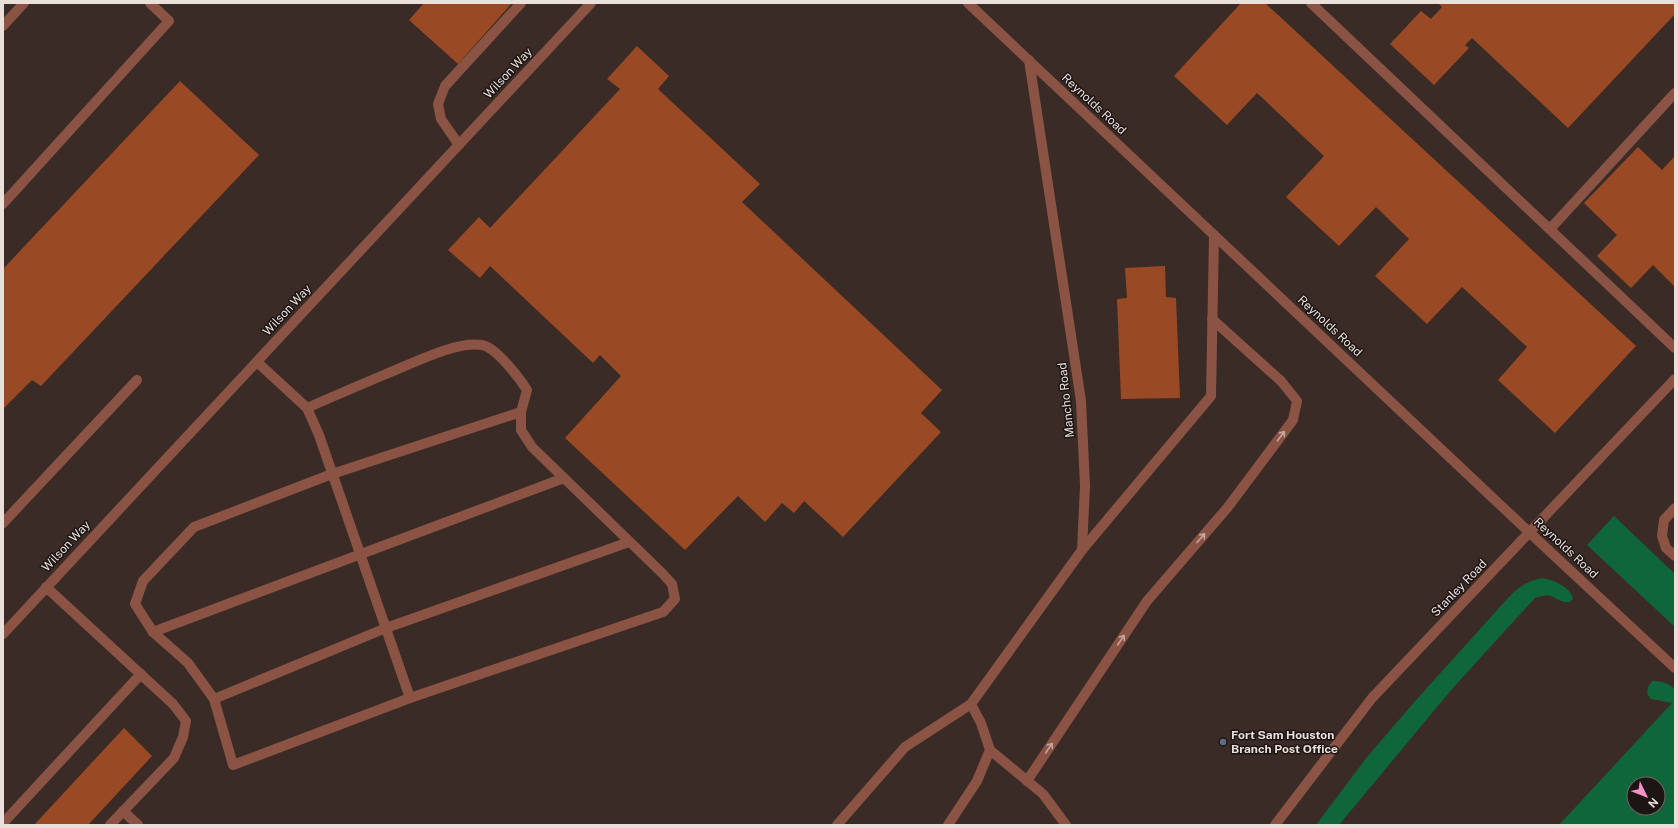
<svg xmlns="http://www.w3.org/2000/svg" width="1678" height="828" font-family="'Public Sans',sans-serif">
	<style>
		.green { fill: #0f663b; fill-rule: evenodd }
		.building { fill: #994a25 }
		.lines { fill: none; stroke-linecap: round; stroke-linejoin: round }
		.service { stroke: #8b5344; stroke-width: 10 }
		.tertiary { stroke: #8b5344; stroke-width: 10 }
		.oneway { stroke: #c3a79f }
		.service-dot { fill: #5c6f8a; stroke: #1c1513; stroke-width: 1.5 }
		.labels { text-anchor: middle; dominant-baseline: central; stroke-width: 3; stroke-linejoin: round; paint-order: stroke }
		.street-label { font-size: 12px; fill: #e9dfdb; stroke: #1c1513 }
		.poi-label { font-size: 12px; font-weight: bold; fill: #e9dfdb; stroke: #1c1513; text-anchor: start }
	</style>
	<rect width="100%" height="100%" fill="#3a2b26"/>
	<g class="green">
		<polygon points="1614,516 1675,574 1675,627 1587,545"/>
		<path d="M1541,578C1552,579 1571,587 1573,599L1570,602C1554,603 1555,590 1535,598L1452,689L1339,825H1316L1367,757L1417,699L1508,598C1518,587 1526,582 1541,578Z"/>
		<path d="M1652,681C1662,681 1668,683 1675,689V825H1559L1672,703L1651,699L1647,694L1648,687ZM1634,784H1658V808H1634Z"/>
	</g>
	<g class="building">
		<polygon points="424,3 512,3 458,64 409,20"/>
		<polygon points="1241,3 1265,3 1636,346 1555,433 1498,380 1527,347 1462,287 1427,324 1375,276 1409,239 1376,207 1339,246 1286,197 1324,156 1257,93 1227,125 1174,76"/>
		<polygon points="1438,3 1675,3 1675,14 1568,128 1472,38 1465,45 1469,48 1434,85 1390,44 1421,11 1431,19 1442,7"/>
		<polygon points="637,46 669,76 658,89 760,184 742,202 942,390 921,413 941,432 843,537 804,501 794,513 782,503 765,522 738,496 685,550 565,438 621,376 600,355 593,363 490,266 480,278 448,250 479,217 490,228 620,89 607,79"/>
		<polygon points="180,81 259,155 41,386 32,380 3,409 3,269"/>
		<polygon points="1638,147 1662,170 1675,156 1675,287 1653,265 1631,288 1597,256 1617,235 1584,203"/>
		<polygon points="1165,266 1166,297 1176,298 1180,398 1121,399 1117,299 1127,298 1125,268"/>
		<polygon points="124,728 152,756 88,825 34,825"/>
	</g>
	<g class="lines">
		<g class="service">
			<polyline points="1311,3 1675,348"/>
			<polyline points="3,26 24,3"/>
			<polyline points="459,145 441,119 438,104 445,86 521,3"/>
			<polyline points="3,204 169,21 150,3"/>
			<polyline points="1550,229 1675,93"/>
			<path d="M257,362L307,408L319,435L410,698L663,612L675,599L672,584L663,574L532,447L521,430V412L527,390C520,379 496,347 482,345C455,341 412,364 386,374C360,385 334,396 307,408"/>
			<polyline points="1675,508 1664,520 1662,536 1666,548 1675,556"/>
			<polyline points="3,523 137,380"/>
			<polyline points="1082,550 1211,396 1214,235"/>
			<polyline points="46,587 173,704 186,721 183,737 174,758 110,825"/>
			<polyline points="153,632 564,478"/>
			<polyline points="410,698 233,765 214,699 188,663 153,632 135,604 143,581 194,527 332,474 521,412"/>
			<polyline points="214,699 386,628 629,542"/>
			<polyline points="990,750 1043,794 1066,825"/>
			<polyline points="1027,781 1147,601 1228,507 1293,420 1297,401 1281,381 1212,319"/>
			<polyline points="123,811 138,825"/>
			<polyline points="3,823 141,674"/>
			<polyline points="837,825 905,747 971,704 1082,550 1085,486 1081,401 1029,60"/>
			<polyline points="948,825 977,781 990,750 981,723 971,704"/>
		</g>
		<g class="tertiary">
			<polyline points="968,3 1530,533 1675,668"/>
			<polyline points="3,634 591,3"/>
			<polyline points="1275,825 1372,698 1675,379"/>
		</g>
	</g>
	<defs><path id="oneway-shaft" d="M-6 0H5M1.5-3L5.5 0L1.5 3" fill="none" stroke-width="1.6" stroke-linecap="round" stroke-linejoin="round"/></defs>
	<g class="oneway">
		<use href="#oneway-shaft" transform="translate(1281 436) rotate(-53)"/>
		<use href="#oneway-shaft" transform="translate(1201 538) rotate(-49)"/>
		<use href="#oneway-shaft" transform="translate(1121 640) rotate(-56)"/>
		<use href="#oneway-shaft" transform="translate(1049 748) rotate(-56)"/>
	</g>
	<circle class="service-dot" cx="1223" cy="742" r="4"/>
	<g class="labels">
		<g class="street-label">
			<text transform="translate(508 73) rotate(-47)">Wilson Way</text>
			<text transform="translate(1094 104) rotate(43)">Reynolds Road</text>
			<text transform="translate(287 310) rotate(-47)">Wilson Way</text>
			<text transform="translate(1330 326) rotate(43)">Reynolds Road</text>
			<text transform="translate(1066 400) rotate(-96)">Mancho Road</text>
			<text transform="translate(66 546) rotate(-47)">Wilson Way</text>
			<text transform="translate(1566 548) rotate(43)">Reynolds Road</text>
			<text transform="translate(1459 588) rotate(-46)">Stanley Road</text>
		</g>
		<g class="poi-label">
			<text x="1231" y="735">Fort Sam Houston<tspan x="1231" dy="14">Branch Post Office</tspan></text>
		</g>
	</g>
	<rect width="1678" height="828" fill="none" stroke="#e9dfdb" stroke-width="8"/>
	<g transform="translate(1646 796) rotate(133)"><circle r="19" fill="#1c1513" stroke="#6e6663"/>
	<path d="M0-3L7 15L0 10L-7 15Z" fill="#f890cc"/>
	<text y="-6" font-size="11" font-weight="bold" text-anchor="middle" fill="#e9dfdb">N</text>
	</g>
</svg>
